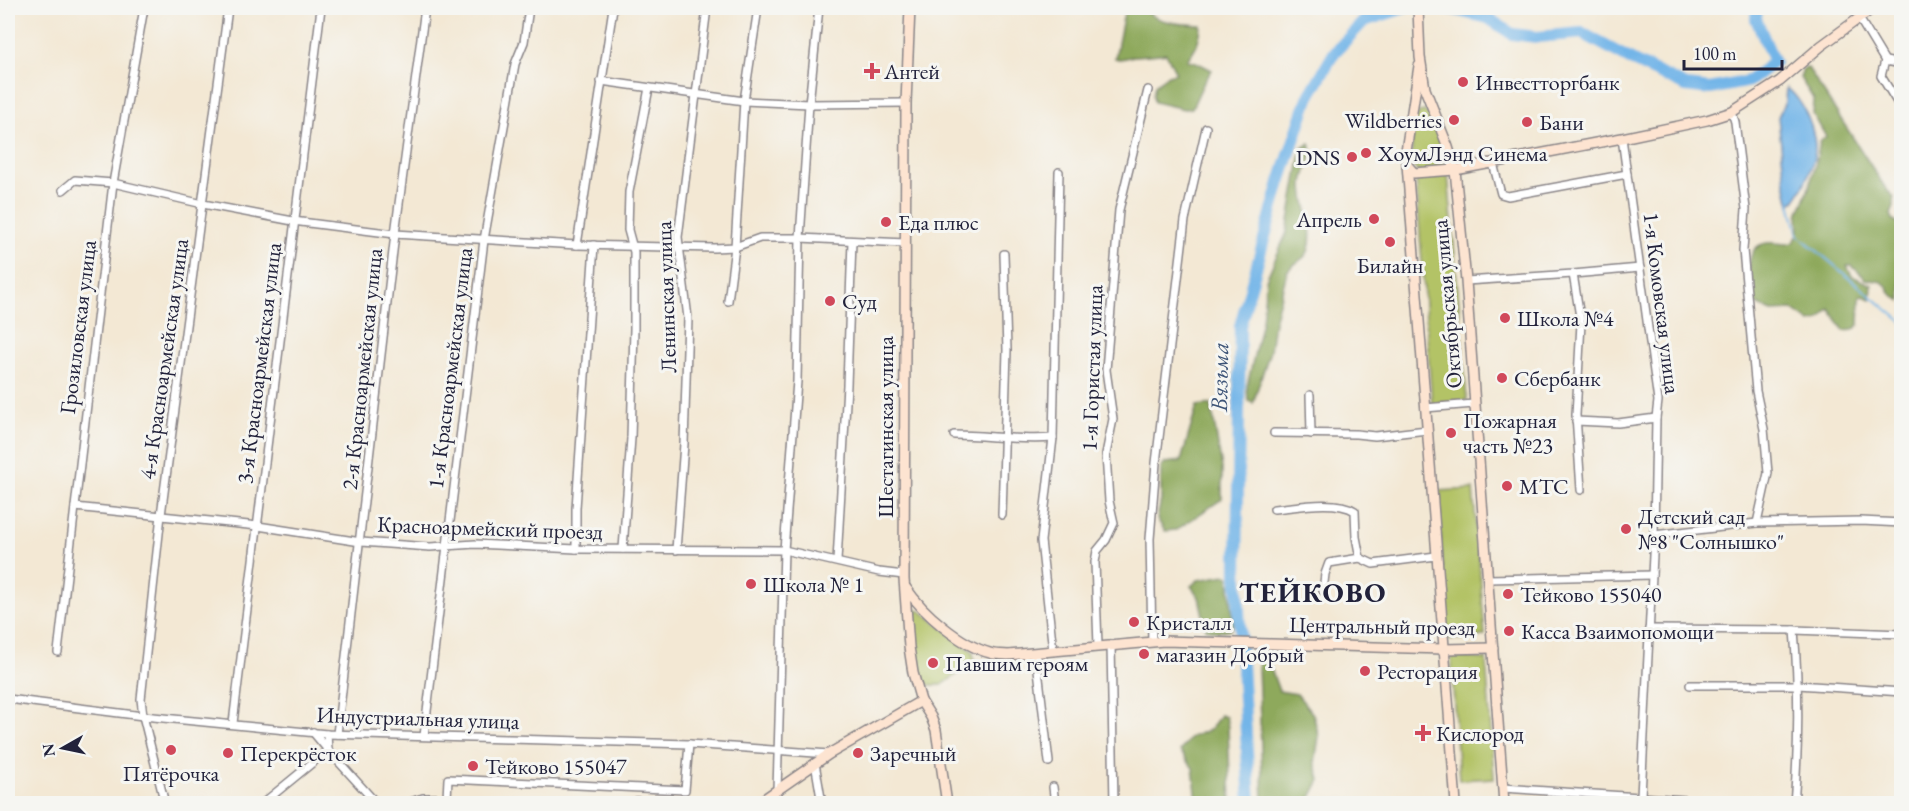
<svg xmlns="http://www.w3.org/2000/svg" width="1909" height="811" font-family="'EB Garamond',serif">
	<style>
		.green { fill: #b3c366; stroke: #6a7250; stroke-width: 1.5 }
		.forest { fill: #8ea95b; stroke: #58664b; stroke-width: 1.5 }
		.water { fill: #73b5e8; stroke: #4a6c92; stroke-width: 1.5 }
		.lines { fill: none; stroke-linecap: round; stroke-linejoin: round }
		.stream { stroke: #73b5e8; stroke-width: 2 }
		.river { stroke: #73b5e8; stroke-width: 12 }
		.street-casing { stroke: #8a8588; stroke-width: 10 }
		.secondary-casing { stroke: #8a8588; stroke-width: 12 }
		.street { stroke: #fff; stroke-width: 7 }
		.secondary { stroke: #fde4d1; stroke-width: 9 }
		.poi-dot { fill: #d1495b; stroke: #f6f6f2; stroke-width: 2 }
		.labels { text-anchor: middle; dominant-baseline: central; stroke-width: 6; stroke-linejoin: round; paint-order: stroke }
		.poi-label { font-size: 22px; fill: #22223b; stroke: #f6f6f2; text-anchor: start }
		.street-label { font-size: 22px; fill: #22223b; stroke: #f6f6f2 }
		.water-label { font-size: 24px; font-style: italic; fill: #3e5578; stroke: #f6f6f2 }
		.district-label { font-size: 28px; font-weight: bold; letter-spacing: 1.5px; fill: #22223b; stroke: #f6f6f2 }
	</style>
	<rect width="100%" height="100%" fill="#f6f6f2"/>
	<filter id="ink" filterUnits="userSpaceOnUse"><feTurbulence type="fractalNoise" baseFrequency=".0167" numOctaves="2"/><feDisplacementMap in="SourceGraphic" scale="12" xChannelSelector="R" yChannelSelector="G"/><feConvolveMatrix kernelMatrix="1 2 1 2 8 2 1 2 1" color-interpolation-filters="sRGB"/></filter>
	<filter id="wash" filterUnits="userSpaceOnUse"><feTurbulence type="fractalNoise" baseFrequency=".008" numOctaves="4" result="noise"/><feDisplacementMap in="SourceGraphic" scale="24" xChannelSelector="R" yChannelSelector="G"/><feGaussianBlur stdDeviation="1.35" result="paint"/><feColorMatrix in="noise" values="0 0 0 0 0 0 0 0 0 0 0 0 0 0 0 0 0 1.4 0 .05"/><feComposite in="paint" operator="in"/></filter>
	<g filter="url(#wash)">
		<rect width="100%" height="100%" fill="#f3e8d4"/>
		<g class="green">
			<path d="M1425,111C1439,122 1442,149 1446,166L1418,172L1412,165C1412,150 1410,124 1419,112Z"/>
			<polygon points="1448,174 1467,400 1432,404 1416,178"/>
			<polygon points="1473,489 1485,635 1471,639 1447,639 1438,491"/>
			<polygon points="914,610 921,611 973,652 974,662 942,685 925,685 920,681 911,616"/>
			<polygon points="1451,657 1486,659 1494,778 1459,780"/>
		</g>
		<g class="forest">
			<path d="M1125,8H1144C1156,24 1183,24 1201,25C1200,40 1196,48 1187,60L1196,62L1212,70L1203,84L1192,108L1184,109L1154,102L1153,95L1155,85L1168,75L1176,73L1166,53C1155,55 1145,55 1135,56C1126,57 1123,61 1115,58Z"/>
			<path d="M1808,68L1886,189L1894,197V207L1891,214L1893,220L1901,224V301L1890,293L1888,287L1882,282L1866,279L1852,266H1847L1852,276L1872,285L1871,299L1863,296L1860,297L1859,325L1853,330L1844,331L1830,309L1819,320L1810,322L1793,310L1772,311L1754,303C1750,281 1739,240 1775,243C1781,243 1789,246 1793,242C1803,233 1796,222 1799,212C1801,207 1804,203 1805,199C1812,180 1817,161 1820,141L1826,137L1813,114L1814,100L1800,78L1803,69Z"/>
			<path d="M1310,143C1315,157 1304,170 1303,184C1303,206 1315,227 1309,249C1306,260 1293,262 1287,272L1274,322L1270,351L1253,403L1248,401L1247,386L1262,321L1266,280L1287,232L1302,148Z"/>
			<polygon points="1211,404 1222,468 1222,499 1176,530 1165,531 1157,519 1161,500 1161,468 1165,463 1181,461 1197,406"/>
			<polygon points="1226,575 1229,576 1233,623 1231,629 1218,632 1206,629 1199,597 1191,586 1198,580"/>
			<polygon points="1266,655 1279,691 1297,694 1313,714 1319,736 1315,762 1320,780 1308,803 1263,803 1258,666"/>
			<polygon points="1220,715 1226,717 1228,727 1231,803 1201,803 1197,800 1193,768 1180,751 1191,737 1211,729"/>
		</g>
		<path class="water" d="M1786,88C1794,92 1799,101 1804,109C1810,121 1814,132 1815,145C1816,162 1802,194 1790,205L1785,183L1778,117L1785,102Z"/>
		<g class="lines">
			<polyline class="stream" points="1790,203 1798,235 1902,322"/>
			<g class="river">
				<polyline points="1447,8 1488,18 1512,34 1537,37 1582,33 1637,63 1686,86 1710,89 1749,81 1774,62 1756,19 1757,8"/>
				<polyline points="1250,804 1237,576 1240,326 1280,182 1308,98 1334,53 1364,21 1404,8"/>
			</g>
		</g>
	</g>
	<g filter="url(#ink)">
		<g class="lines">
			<g class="street-casing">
				<g id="street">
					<polyline points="1859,18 1885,61 1881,76 1902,110"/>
					<polyline points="1885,61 1902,64"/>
					<polyline points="601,81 744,101 809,104 906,103"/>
					<polyline points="1732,112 1735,122 1746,209 1743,250 1756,391 1764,429 1768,473 1757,523"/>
					<polyline points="1622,138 1658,401 1656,418 1654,535 1641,796"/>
					<polyline points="1493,163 1501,194 1508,196 1627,174"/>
					<polyline points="63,190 75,180 113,183 203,204 293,221 395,234 577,245 714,248 735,247 760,238 800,238 905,243"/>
					<polyline points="577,245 613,8"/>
					<polyline points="1573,274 1581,323 1576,415 1581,490"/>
					<polyline points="1466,281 1573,274 1640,268"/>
					<polyline points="728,301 735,247 744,101 758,8"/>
					<polyline points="1310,395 1311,434"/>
					<polyline points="1425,408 1474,404"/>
					<polyline points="1576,421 1618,423 1656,418"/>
					<polyline points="1274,433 1356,434 1375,436 1427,430"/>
					<path d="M954,435C987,435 1020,441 1053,438"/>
					<polyline points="75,507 258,526 361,542 430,547 475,544 576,549 784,550 879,572 904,575"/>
					<path d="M1274,509C1296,507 1336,499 1355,511L1356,537L1360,558L1373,564L1436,556"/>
					<polyline points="1002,515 1007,350 1004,254"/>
					<polyline points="1654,535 1757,523 1861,521 1902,523"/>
					<polyline points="576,549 576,508 594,245"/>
					<polyline points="623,549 631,438 634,329 634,252 628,230 629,192 649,88"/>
					<polyline points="676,550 684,444 688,318 678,237 707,8"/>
					<polyline points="837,561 847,385 852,241"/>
					<polyline points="1488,579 1652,575"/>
					<polyline points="1323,591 1325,574 1329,563 1360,558"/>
					<polyline points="1649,629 1794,630 1902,634"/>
					<path d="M1794,630C1799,688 1799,745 1794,804"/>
					<polyline points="1152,642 1150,539 1156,463 1185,220 1206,128"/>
					<polyline points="1111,645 1114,804"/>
					<polyline points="1098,646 1095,562 1097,551 1106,540 1114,523 1109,501 1106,454 1113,419 1106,370 1119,210 1148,90"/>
					<polyline points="1053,651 1041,541 1053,438 1059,172"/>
					<polyline points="58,652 113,183 144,8"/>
					<polyline points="1036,653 1049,762"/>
					<polyline points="1690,685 1798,685 1902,692"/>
					<polyline points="8,699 143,716 327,734 689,744 829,754"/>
					<polyline points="233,723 321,8"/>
					<polyline points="327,734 328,750 377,804"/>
					<polyline points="337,734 395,234 425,8"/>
					<polyline points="424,736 484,240 515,64 524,42 529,8"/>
					<polyline points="815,763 822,804"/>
					<polyline points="1053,787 1055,804"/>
					<polyline points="1503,788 1747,804"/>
					<polyline points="777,790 784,550 797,381 800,238 809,104 819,8"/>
					<polyline points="165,804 143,716 141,699 161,515 228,8"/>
					<polyline points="262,804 328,750 313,732"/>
					<polyline points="404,804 423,798 447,798 448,779 685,790 689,744"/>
					<polyline points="634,804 637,801"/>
				</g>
			</g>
			<g class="secondary-casing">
				<g id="secondary">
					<polyline points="910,8 906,103 904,579 909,647 913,673 921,701 931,717 936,730 947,804"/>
					<polyline points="1418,8 1420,57 1425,89 1448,147 1455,170 1466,281 1504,804"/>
					<polyline points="1419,66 1406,151 1456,804"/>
					<polyline points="1407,165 1414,173 1455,170 1622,138 1707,120 1732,112 1780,81 1821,46 1873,8"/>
					<path d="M906,588C923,613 960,645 990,653C995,655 1002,654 1008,655L1164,641L1443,649L1493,648"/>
					<polyline points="757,804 829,754 921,701"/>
				</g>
			</g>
			<use href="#street" class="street"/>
			<use href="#secondary" class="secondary"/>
		</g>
	</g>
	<g class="poi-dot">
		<path d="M869 62h6v6h6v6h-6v6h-6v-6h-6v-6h6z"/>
		<circle cx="1463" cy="82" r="6"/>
		<circle cx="1454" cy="120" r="6"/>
		<circle cx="1527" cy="122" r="6"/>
		<circle cx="1366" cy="153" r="6"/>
		<circle cx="1352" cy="157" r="6"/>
		<circle cx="1374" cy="219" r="6"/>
		<circle cx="886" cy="222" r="6"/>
		<circle cx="1390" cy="242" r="6"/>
		<circle cx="830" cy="301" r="6"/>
		<circle cx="1505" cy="318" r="6"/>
		<circle cx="1502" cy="378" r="6"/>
		<circle cx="1451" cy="433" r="6"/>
		<circle cx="1507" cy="486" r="6"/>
		<circle cx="1626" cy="529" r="6"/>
		<circle cx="751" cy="584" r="6"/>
		<circle cx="1508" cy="594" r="6"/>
		<circle cx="1134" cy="622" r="6"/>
		<circle cx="1509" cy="631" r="6"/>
		<circle cx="1144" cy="654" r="6"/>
		<circle cx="933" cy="663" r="6"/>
		<circle cx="1365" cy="671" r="6"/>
		<path d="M1420 724h6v6h6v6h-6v6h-6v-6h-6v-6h6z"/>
		<circle cx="171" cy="750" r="6"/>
		<circle cx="228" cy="753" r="6"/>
		<circle cx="858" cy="753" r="6"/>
		<circle cx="473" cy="766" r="6"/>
	</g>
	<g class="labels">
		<g class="poi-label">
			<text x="884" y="71">Антей</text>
			<text x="1475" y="82">Инвестторгбанк</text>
			<text x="1442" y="120" text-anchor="end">Wildberries</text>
			<text x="1539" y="122">Бани</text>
			<text x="1378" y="153">ХоумЛэнд Синема</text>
			<text x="1340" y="157" text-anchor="end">DNS</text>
			<text x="1362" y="219" text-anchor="end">Апрель</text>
			<text x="898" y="222">Еда плюс</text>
			<text x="1390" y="265" text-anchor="middle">Билайн</text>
			<text x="842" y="301">Суд</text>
			<text x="1517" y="318">Школа №4</text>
			<text x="1514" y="378">Сбербанк</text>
			<text x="1463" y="420">Пожарная<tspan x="1463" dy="25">часть №23</tspan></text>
			<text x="1519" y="486">МТС</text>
			<text x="1638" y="516">Детский сад<tspan x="1638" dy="25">№8 "Солнышко"</tspan></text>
			<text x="763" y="584">Школа № 1</text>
			<text x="1520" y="594">Тейково 155040</text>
			<text x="1146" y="622">Кристалл</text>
			<text x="1521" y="631">Касса Взаимопомощи</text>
			<text x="1156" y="654">магазин Добрый</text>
			<text x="945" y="663">Павшим героям</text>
			<text x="1377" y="671">Ресторация</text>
			<text x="1436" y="733">Кислород</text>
			<text x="240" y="753">Перекрёсток</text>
			<text x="870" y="753">Заречный</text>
			<text x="485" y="766">Тейково 155047</text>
			<text x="171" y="773" text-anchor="middle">Пятёрочка</text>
		</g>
		<g class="street-label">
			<text transform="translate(666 297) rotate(-92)">Ленинская улица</text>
			<text transform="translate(1662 303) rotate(83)">1-я Комовская улица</text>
			<text transform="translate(1447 304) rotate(-95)">Октябрьская улица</text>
			<text transform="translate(78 327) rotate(-83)">Грозиловская улица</text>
			<text transform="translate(164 359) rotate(-82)">4-я Красноармейская улица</text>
			<text transform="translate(259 363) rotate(-83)">3-я Красноармейская улица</text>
			<text transform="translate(450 368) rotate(-83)">1-я Красноармейская улица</text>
			<text transform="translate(1092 368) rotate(-88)">1-я Гористая улица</text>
			<text transform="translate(362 369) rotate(-84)">2-я Красноармейская улица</text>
			<text transform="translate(885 427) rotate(-90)">Шестагинская улица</text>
			<text transform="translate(490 528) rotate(2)">Красноармейский проезд</text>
			<text transform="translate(1382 626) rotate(1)">Центральный проезд</text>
			<text transform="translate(418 718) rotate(2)">Индустриальная улица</text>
		</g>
		<g class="water-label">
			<text transform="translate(1219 377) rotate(-89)">Вязьма</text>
		</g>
		<g class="district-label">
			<text x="1313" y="592">ТЕЙКОВО</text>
		</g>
	</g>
	<rect width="1909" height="811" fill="none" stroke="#f6f6f2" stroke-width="30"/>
	<g transform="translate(63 748) rotate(261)" stroke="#f6f6f2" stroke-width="4.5" paint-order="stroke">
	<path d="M0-4.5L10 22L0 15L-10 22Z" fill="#22223b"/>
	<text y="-9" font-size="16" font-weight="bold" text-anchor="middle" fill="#22223b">N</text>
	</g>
	<path d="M1684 60v9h98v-9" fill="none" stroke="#22223b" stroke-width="3"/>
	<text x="1693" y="60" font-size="18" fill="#22223b" stroke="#f6f6f2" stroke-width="4.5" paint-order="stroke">100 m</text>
</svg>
